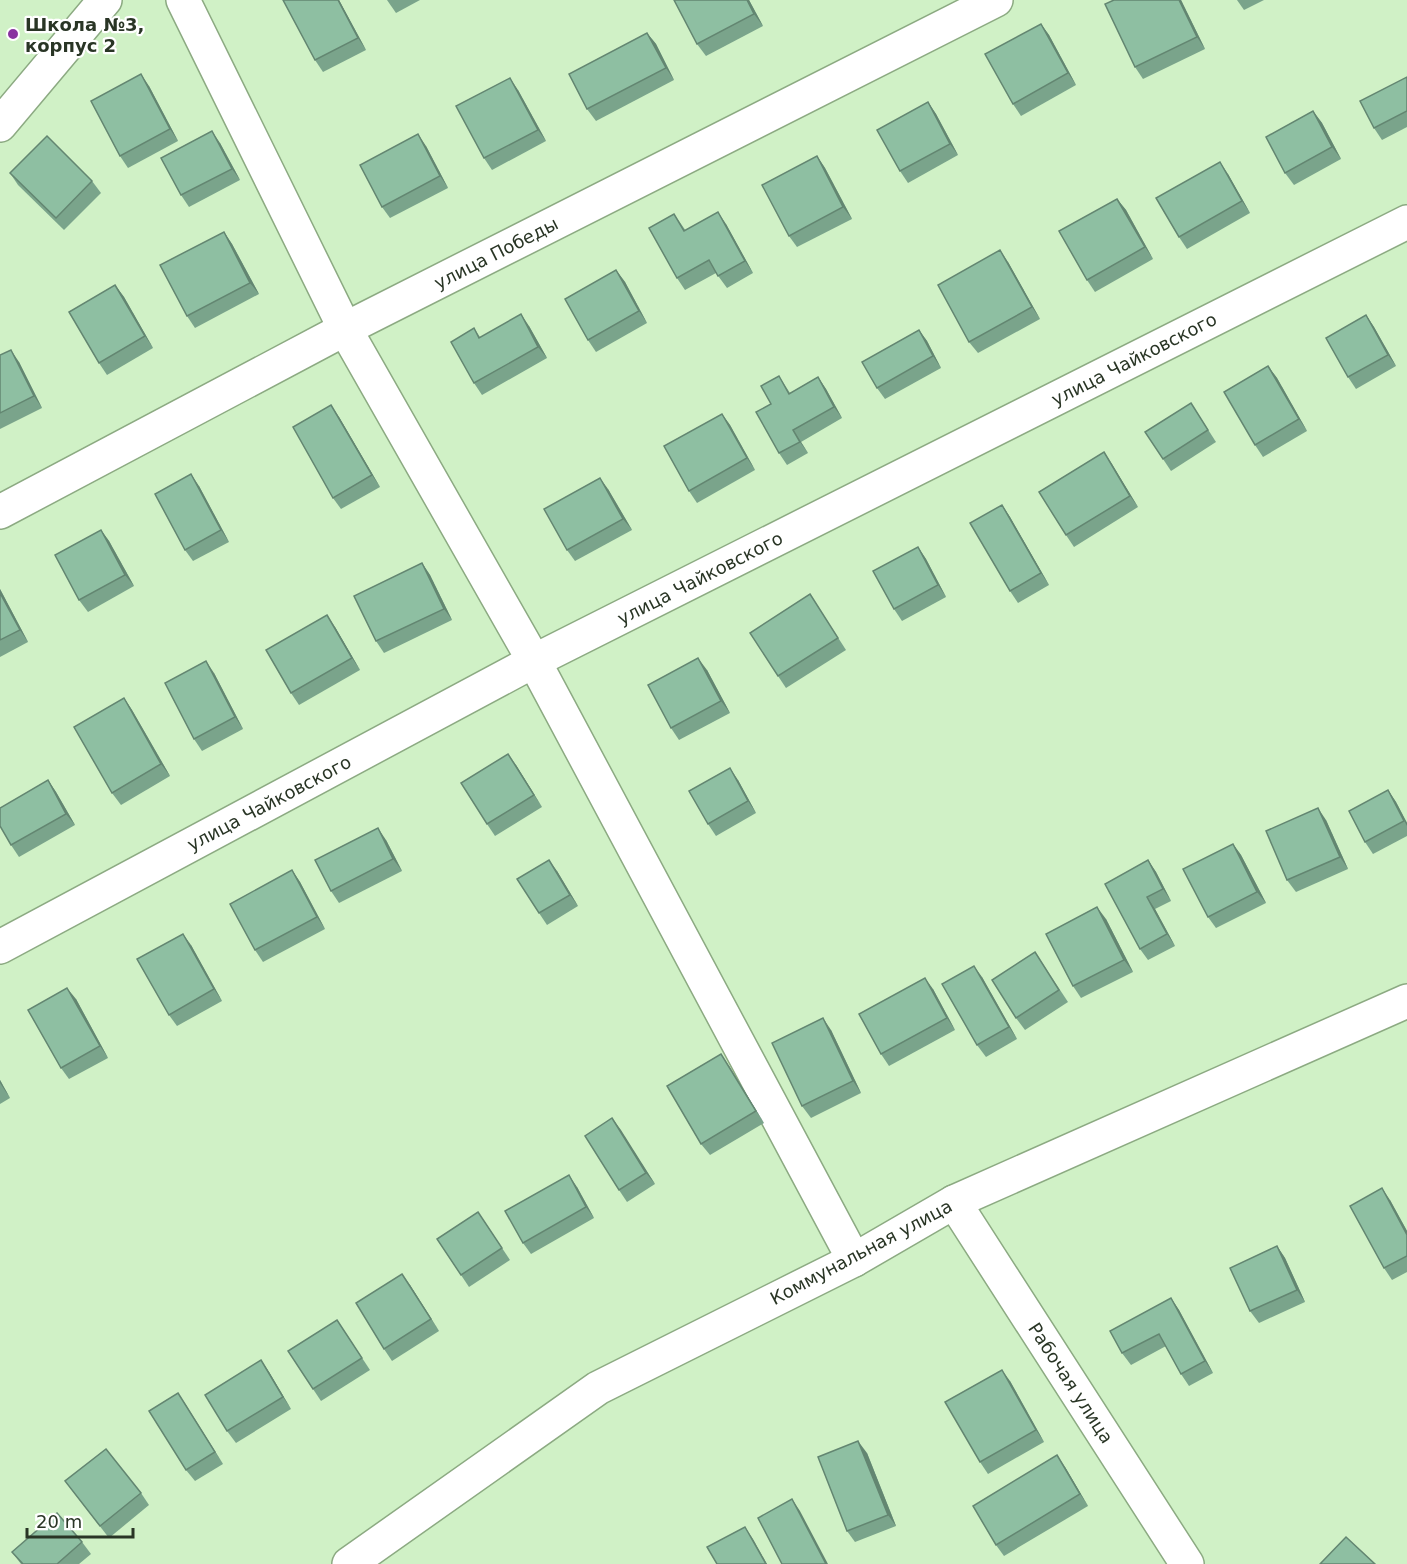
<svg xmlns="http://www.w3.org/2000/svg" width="1407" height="1564" font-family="'DejaVu Sans',sans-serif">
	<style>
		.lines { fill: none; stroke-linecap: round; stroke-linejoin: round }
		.minor-casing { stroke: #8caa82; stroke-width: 36 }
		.minor { stroke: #fff; stroke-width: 33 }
		.wall { fill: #7aa48b }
		.shaded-wall { fill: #638671 }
		.building { fill: #8ebfa2; stroke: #638671; stroke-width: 1.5 }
		.poi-dot { fill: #8933a0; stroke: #fff; stroke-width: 2 }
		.labels { text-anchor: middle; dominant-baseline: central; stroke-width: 4.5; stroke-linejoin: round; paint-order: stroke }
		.poi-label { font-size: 18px; font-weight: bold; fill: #293525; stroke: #fff; text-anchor: start }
		.street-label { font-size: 18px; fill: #293525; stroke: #fff }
	</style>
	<rect width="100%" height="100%" fill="#d0f1c6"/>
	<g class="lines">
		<g class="minor-casing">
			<g id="minor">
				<polyline points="183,0 345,329 534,661 854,1260"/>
				<polyline points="0,125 105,0"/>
				<polyline points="0,512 345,329 996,0"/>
				<polyline points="0,947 534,661 1407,222"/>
				<polyline points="954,1202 1187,1564"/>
				<polyline points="349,1564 598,1388 854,1260 954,1202 1407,1001"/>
			</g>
		</g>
		<use href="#minor" class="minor"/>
	</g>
	<g class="wall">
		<polygon points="283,0 339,0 366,50 323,72 315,60"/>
		<polygon points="387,0 420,0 396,13"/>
		<polygon points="749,0 763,26 706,56 697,44"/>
		<polygon points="1114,0 1181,0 1205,49 1143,79 1135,67"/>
		<polygon points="1237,0 1264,0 1244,10"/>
		<polygon points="1041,24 1049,35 1076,85 1021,116 1013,104"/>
		<polygon points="647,33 656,44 674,80 596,121 587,109"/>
		<polygon points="1407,77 1407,127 1382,140 1374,128"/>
		<polygon points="149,86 178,141 128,168 120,156"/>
		<polygon points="518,90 546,141 492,170 484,158"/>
		<polygon points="928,102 936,114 958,155 908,183 900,171"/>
		<polygon points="1313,111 1322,123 1341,159 1294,185 1285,173"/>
		<polygon points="220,143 240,180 189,207 181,195"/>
		<polygon points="426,146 448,188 390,218 382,207"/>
		<polygon points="817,156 825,168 852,219 797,247 789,236"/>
		<polygon points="10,173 92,181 101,193 64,230 18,185"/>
		<polygon points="1228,174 1250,213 1187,249 1179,237"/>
		<polygon points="1117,199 1126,210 1153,259 1095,292 1087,280"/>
		<polygon points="674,214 686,231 726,224 753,273 727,288 716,273 685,290 677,278"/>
		<polygon points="224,232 232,244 259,294 195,328 187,316"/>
		<polygon points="1008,262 1040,319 978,353 969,342"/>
		<polygon points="616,270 625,282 647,323 596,352 588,340"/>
		<polygon points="115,285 124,297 153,348 107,375 99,363"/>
		<polygon points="1366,315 1374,327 1396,366 1356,389 1348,377"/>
		<polygon points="529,326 547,358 482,395 474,383 474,328 480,337"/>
		<polygon points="919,330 927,341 941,368 885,399 877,388"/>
		<polygon points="0,355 19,362 42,408 0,429"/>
		<polygon points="1268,366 1277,378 1307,431 1263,457 1255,445"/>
		<polygon points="779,376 790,393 818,377 826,389 842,418 801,442 808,453 787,465 779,453 771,404"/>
		<polygon points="1191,403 1216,442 1171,471 1163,459"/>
		<polygon points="722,414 730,425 755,470 697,503 689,491"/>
		<polygon points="339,417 380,487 341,509 333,498"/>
		<polygon points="1104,452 1138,507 1074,547 1066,535"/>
		<polygon points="199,486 229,542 193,561 185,550"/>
		<polygon points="608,489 632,530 575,561 567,550"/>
		<polygon points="1002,505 1010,517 1049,585 1018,603 1010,591"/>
		<polygon points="101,530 109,541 134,586 88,612 79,600"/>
		<polygon points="918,547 926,559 946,597 902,621 894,609"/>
		<polygon points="422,563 430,575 452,620 384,653 376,641"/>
		<polygon points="0,589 28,642 0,657"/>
		<polygon points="810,594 846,650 786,688 778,676"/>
		<polygon points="335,627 360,670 299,705 291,693"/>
		<polygon points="707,670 730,713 679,740 671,728"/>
		<polygon points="214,673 243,729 202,751 194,739"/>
		<polygon points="124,698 132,710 170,776 121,805 112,793"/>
		<polygon points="516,765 542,807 495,836 487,824"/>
		<polygon points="48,780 56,792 75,825 19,857 11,845"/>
		<polygon points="738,780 756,813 716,836 708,824"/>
		<polygon points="1388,790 1396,802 1407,823 1407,836 1373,854 1365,842"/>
		<polygon points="1326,820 1348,869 1296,892 1287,880"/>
		<polygon points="386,840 402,871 339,903 331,891"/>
		<polygon points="1233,844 1241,855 1266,903 1216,928 1208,917"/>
		<polygon points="1148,860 1156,872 1171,901 1155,909 1175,946 1148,960 1140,949"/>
		<polygon points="292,870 300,882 325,929 263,962 255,950"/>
		<polygon points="557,871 578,906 547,925 539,913"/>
		<polygon points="1106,919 1133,972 1081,998 1073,986"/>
		<polygon points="191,945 222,1001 177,1026 169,1015"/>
		<polygon points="1035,952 1068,1002 1025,1030 1016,1018"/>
		<polygon points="982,977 1017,1039 986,1057 977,1045"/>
		<polygon points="933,989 955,1030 889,1066 881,1054"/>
		<polygon points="76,999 108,1058 69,1079 61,1068"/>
		<polygon points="831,1030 861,1093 811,1118 802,1106"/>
		<polygon points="729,1066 764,1123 710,1155 701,1144"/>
		<polygon points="0,1080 10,1098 0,1104"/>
		<polygon points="612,1118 655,1184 627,1202 619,1190"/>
		<polygon points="577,1187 594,1218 531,1254 523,1243"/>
		<polygon points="1390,1200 1407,1231 1407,1272 1392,1280 1384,1268"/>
		<polygon points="478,1212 510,1260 469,1287 437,1239"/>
		<polygon points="1277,1246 1285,1258 1305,1302 1259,1323 1250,1311"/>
		<polygon points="410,1285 439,1331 392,1361 384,1349"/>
		<polygon points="1171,1298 1179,1310 1213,1373 1189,1386 1181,1374 1166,1346 1131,1365 1122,1353"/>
		<polygon points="337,1320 370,1370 321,1401 313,1389"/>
		<polygon points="261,1360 269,1372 291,1409 236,1443 227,1431"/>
		<polygon points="1010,1381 1044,1442 988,1474 980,1462"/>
		<polygon points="178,1393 223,1464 195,1481 186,1470"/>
		<polygon points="867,1453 896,1526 855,1542 847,1531"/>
		<polygon points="1065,1467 1088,1506 1004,1556 996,1545"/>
		<polygon points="65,1481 141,1493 149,1505 109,1538"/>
		<polygon points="82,1542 91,1554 79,1564 21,1564 12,1552"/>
	</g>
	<g class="shaded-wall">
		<polygon points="338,0 339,0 366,50 358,38"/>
		<polygon points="747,0 749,0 763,26 754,14"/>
		<polygon points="1179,0 1181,0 1205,49 1197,37"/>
		<polygon points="1041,24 1049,35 1076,85 1068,73"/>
		<polygon points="647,33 656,44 674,80 666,68"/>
		<polygon points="141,74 149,86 178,141 170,129"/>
		<polygon points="510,78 518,90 546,141 538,130"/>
		<polygon points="928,102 936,114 958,155 950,144"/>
		<polygon points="1313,111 1322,123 1341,159 1332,147"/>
		<polygon points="212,131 220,143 240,180 232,169"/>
		<polygon points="418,134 426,146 448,188 440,176"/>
		<polygon points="817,156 825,168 852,219 843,207"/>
		<polygon points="1220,162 1228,174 1250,213 1242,201"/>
		<polygon points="1117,199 1126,210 1153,259 1145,247"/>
		<polygon points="718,212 726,224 753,273 745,261"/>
		<polygon points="224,232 232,244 259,294 250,283"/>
		<polygon points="1000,250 1008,262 1040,319 1032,307"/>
		<polygon points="616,270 625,282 647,323 639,311"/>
		<polygon points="115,285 124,297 153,348 145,336"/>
		<polygon points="521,314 529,326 547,358 538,347"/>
		<polygon points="1366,315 1374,327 1396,366 1388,355"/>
		<polygon points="919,330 927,341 941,368 933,356"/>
		<polygon points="11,350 19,362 42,408 34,396"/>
		<polygon points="1268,366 1277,378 1307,431 1299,419"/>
		<polygon points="818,377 826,389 842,418 834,407"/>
		<polygon points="331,405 339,417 380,487 372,475"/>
		<polygon points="722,414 730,425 755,470 747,458"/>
		<polygon points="793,430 801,442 808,453 800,442"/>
		<polygon points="1104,452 1112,464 1138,507 1130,496"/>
		<polygon points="191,474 199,486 229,542 221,530"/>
		<polygon points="600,478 608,489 632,530 623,519"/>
		<polygon points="1002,505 1010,517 1049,585 1041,573"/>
		<polygon points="101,530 109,541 134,586 125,575"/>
		<polygon points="918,547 926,559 946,597 938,585"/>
		<polygon points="422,563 430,575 452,620 444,609"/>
		<polygon points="0,589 28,642 20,630 0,593"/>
		<polygon points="327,615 335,627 360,670 352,658"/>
		<polygon points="698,658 707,670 730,713 721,701"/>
		<polygon points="206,661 214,673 243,729 235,717"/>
		<polygon points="124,698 132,710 170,776 161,764"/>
		<polygon points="508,754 516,765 542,807 534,795"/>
		<polygon points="730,768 738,780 756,813 748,801"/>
		<polygon points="48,780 56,792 75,825 66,814"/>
		<polygon points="1388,790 1396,802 1407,823 1407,826"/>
		<polygon points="1318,808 1326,820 1348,869 1340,857"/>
		<polygon points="378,828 386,840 402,871 393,859"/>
		<polygon points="1233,844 1241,855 1266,903 1257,892"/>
		<polygon points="549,860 557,871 578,906 570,895"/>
		<polygon points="1148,860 1156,872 1171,901 1163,889"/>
		<polygon points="292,870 300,882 325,929 317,917"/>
		<polygon points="1147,897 1155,909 1175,946 1167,934"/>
		<polygon points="1097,907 1106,919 1133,972 1124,960"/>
		<polygon points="183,934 191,945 222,1001 214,989"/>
		<polygon points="974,966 982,977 1017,1039 1009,1027"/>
		<polygon points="925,978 933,989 955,1030 947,1018"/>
		<polygon points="67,988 76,999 108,1058 100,1046"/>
		<polygon points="823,1018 831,1030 861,1093 853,1081"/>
		<polygon points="721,1054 729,1066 764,1123 756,1111"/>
		<polygon points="0,1080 10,1098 0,1083"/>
		<polygon points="612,1118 621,1130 655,1184 646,1173"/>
		<polygon points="569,1175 577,1187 594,1218 586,1207"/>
		<polygon points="1382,1188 1390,1200 1407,1231 1407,1235"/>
		<polygon points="1277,1246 1285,1258 1305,1302 1297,1290"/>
		<polygon points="402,1274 410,1285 439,1331 431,1319"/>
		<polygon points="1171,1298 1179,1310 1213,1373 1205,1361"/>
		<polygon points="261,1360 269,1372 291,1409 283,1397"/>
		<polygon points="1002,1370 1010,1381 1044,1442 1036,1430"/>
		<polygon points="178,1393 186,1405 223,1464 215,1452"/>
		<polygon points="858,1441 867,1453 896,1526 888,1515"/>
		<polygon points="1057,1455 1065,1467 1088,1506 1080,1494"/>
		<polygon points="792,1499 800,1511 828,1564 826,1564"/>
		<polygon points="745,1527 753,1539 767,1564 766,1564"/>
	</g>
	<g class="building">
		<polygon points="283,0 338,0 358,38 315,60"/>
		<polygon points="674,0 747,0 754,14 697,44"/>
		<polygon points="1114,0 1179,0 1197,37 1135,67 1105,4"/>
		<polygon points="1041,24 1068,73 1013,104 985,54"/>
		<polygon points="647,33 666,68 587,109 569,74"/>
		<polygon points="141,74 170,129 120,156 91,101"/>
		<polygon points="1407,77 1407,111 1374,128 1360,101"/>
		<polygon points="510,78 538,130 484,158 456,106"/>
		<polygon points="928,102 950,144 900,171 877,130"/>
		<polygon points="1313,111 1332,147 1285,173 1266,137"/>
		<polygon points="212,131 232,169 181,195 161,158"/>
		<polygon points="418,134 440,176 382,207 360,165"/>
		<polygon points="47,136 92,181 56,218 10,173"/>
		<polygon points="817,156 843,207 789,236 762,185"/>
		<polygon points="1220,162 1242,201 1179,237 1156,198"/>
		<polygon points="1117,199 1145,247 1087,280 1059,231"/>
		<polygon points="718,212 745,261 718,276 709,260 677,278 649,228 674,214 684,231"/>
		<polygon points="224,232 250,283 187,316 160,265"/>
		<polygon points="1000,250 1032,307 969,342 938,285"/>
		<polygon points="616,270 639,311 588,340 565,299"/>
		<polygon points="115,285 145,336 99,363 69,312"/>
		<polygon points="521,314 538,347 474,383 451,342 474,328 479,338"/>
		<polygon points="1366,315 1388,355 1348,377 1326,338"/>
		<polygon points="919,330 933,356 877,388 862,362"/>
		<polygon points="11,350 34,396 0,413 0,355"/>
		<polygon points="1268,366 1299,419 1255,445 1224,392"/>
		<polygon points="779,376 789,394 818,377 834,407 793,430 800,442 779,453 756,412 771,404 761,386"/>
		<polygon points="1191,403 1208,430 1163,459 1145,432"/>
		<polygon points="331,405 372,475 333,498 293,427"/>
		<polygon points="722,414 747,458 689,491 664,446"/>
		<polygon points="1104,452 1130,496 1066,535 1039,492"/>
		<polygon points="191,474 221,530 185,550 155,494"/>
		<polygon points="600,478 623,519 567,550 544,509"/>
		<polygon points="1002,505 1041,573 1010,591 970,523"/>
		<polygon points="101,530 125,575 79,600 55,555"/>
		<polygon points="918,547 938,585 894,609 873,571"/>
		<polygon points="422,563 444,609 376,641 354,596"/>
		<polygon points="0,593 20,630 0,640"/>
		<polygon points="810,594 838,638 778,676 750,633"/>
		<polygon points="327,615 352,658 291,693 266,650"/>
		<polygon points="698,658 721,701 671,728 648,685"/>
		<polygon points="206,661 235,717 194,739 165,683"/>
		<polygon points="124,698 161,764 112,793 74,727"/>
		<polygon points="508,754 534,795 487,824 461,783"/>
		<polygon points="730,768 748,801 708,824 689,791"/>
		<polygon points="48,780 66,814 11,845 0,826 0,808"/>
		<polygon points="1388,790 1404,821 1365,842 1349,811"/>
		<polygon points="1318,808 1340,857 1287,880 1266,831"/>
		<polygon points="378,828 393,859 331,891 315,860"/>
		<polygon points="1233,844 1257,892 1208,917 1183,869"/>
		<polygon points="549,860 570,895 539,913 517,879"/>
		<polygon points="1148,860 1163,889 1147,897 1167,934 1140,949 1105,884"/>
		<polygon points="292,870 317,917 255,950 230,904"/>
		<polygon points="1097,907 1124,960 1073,986 1046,934"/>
		<polygon points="183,934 214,989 169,1015 137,959"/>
		<polygon points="1035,952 1059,990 1016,1018 992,980"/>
		<polygon points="974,966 1009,1027 977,1045 942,984"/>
		<polygon points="925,978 947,1018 881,1054 859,1014"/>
		<polygon points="67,988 100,1046 61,1068 28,1010"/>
		<polygon points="823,1018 853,1081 802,1106 772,1043"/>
		<polygon points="721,1054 756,1111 701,1144 667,1086"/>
		<polygon points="612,1118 646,1173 619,1190 585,1136"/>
		<polygon points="569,1175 586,1207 523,1243 505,1211"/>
		<polygon points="1382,1188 1407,1235 1407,1256 1384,1268 1350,1206"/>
		<polygon points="478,1212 502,1248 461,1275 437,1239"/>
		<polygon points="1277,1246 1297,1290 1250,1311 1230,1268"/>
		<polygon points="402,1274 431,1319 384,1349 356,1303"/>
		<polygon points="1171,1298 1205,1361 1181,1374 1159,1334 1122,1353 1110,1331"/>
		<polygon points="337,1320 362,1358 313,1389 288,1351"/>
		<polygon points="261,1360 283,1397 227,1431 205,1395"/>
		<polygon points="1002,1370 1036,1430 980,1462 945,1402"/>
		<polygon points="178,1393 215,1452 186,1470 149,1411"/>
		<polygon points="858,1441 888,1515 847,1531 818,1457"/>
		<polygon points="106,1449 141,1493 100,1526 65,1481"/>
		<polygon points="1057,1455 1080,1494 996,1545 973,1506"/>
		<polygon points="792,1499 826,1564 782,1564 758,1518"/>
		<polygon points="57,1513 82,1542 57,1564 23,1564 12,1552"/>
		<polygon points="745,1527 766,1564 717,1564 707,1547"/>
		<polygon points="1346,1537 1375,1564 1320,1564"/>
	</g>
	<circle class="poi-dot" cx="13" cy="34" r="6"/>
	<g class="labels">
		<g class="poi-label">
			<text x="25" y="24">Школа №3,<tspan x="25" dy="21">корпус 2</tspan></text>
		</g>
		<g class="street-label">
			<text transform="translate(496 253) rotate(-27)">улица Победы</text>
			<text transform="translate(1134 359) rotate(-27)">улица Чайковского</text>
			<text transform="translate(700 578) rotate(-27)">улица Чайковского</text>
			<text transform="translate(269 803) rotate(-28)">улица Чайковского</text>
			<text transform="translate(861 1252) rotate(-28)">Коммунальная улица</text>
			<text transform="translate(1071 1383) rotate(57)">Рабочая улица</text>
		</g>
	</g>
	<path d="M27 1528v9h106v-9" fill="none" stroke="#293525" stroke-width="3"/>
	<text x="36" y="1528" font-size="18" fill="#293525" stroke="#ffffff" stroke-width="4.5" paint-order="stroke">20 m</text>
</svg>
